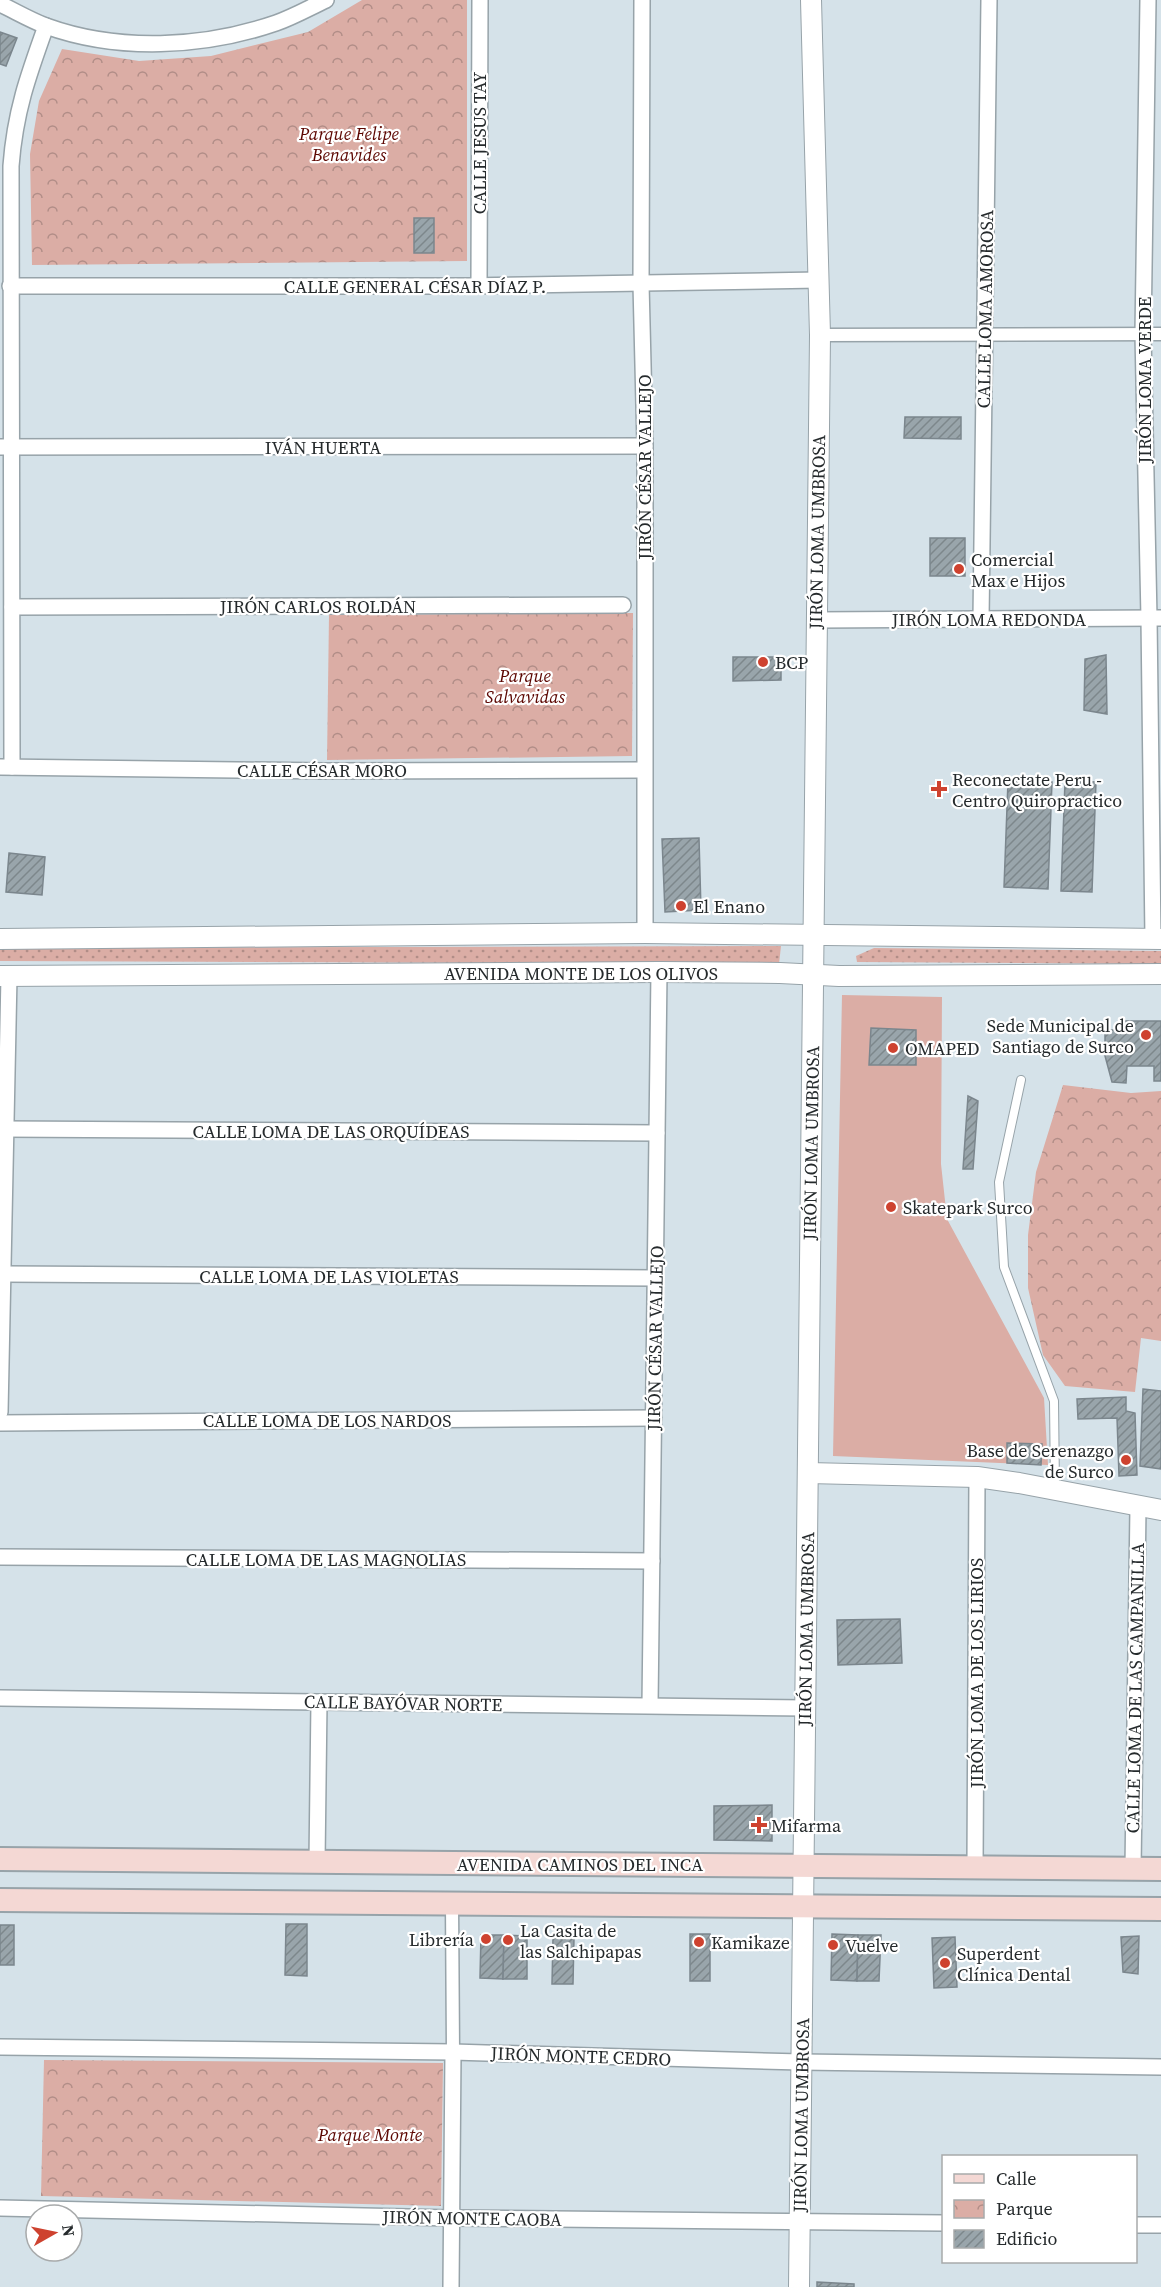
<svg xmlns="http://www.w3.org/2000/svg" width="1161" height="2287" font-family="'Source Serif 4',serif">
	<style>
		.grass { fill: url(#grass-dots) }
		.park { fill: url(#park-crowns) }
		.garden { fill: #dbada5 }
		.building { fill: url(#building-hatch); stroke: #7b868d; stroke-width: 1.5 }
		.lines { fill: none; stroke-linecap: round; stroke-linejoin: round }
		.service-casing { stroke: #97a3a9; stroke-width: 10 }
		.pedestrian-casing { stroke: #97a3a9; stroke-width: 15 }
		.minor-casing { stroke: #97a3a9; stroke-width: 18 }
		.tertiary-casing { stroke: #97a3a9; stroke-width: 22 }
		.secondary-casing { stroke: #97a3a9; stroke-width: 26 }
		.service { stroke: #fff; stroke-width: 8 }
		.pedestrian { stroke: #fff; stroke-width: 12 }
		.minor { stroke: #fff; stroke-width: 15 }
		.tertiary { stroke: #fff; stroke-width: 20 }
		.secondary { stroke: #f4d8d4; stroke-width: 22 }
		.poi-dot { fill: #ce422f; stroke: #fff; stroke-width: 2 }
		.labels { text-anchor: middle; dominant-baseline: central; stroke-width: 4.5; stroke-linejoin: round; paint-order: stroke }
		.park-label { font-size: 18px; font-style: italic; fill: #5c0600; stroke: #fff }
		.street-label { font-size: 18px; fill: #252a2c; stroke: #fff }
		.poi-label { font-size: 18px; fill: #252a2c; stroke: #fff; text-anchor: start }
	</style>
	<defs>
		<pattern id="grass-dots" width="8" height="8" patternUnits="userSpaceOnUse" patternTransform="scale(1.5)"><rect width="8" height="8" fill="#dbada5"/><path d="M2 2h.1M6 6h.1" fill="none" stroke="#b18d87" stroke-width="1.8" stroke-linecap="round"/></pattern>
		<pattern id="park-crowns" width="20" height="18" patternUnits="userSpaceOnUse" patternTransform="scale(1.5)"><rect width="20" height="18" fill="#dbada5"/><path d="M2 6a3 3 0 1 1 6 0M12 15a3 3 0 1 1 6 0" fill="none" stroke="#b18d87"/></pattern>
		<pattern id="building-hatch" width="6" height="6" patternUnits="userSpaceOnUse" patternTransform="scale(1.5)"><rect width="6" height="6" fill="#99a5ab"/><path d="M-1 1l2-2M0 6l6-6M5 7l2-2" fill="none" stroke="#7d878b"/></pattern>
	</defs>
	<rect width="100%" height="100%" fill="#d5e2e9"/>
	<g class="grass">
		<polygon points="781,946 779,964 0,961 0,948"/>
		<polygon points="874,948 1161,951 1161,964 857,962 856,956"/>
	</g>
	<g class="park">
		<polygon points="362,0 467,0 467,261 32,265 30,154 39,101 62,49 139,61 211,56 308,32"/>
		<polygon points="633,613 632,756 327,760 329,615"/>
		<polygon points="1063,1085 1131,1093 1161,1091 1161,1341 1141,1338 1135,1392 1065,1386 1043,1355 1028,1288 1028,1235 1036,1172"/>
		<polygon points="44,2060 443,2063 441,2206 41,2196"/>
	</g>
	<polygon class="garden" points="842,995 942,997 941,1164 947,1219 1044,1398 1048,1465 833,1456"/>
	<g class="building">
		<polygon points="0,32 17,38 6,66 0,64"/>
		<rect x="414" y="218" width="20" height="35"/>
		<polygon points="905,417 961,417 961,439 904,438"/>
		<rect x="930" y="538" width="35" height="38"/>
		<polygon points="1106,655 1107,714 1084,710 1085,659"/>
		<polygon points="733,657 776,657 776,666 781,665 781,680 733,681"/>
		<polygon points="1008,781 1052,782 1048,889 1004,887"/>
		<polygon points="1065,781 1096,782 1092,892 1061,891"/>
		<polygon points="699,838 701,910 665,912 662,839"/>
		<polygon points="9,853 45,857 42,895 6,892"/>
		<polygon points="1123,1021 1161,1021 1161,1081 1154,1081 1154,1066 1127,1066 1126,1083 1112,1082 1105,1056 1105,1030 1123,1030"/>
		<polygon points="871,1028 916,1030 916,1065 869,1065"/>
		<polygon points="968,1096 978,1101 973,1169 963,1169"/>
		<polygon points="1143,1389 1161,1391 1161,1469 1140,1466"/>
		<polygon points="1126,1397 1126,1411 1135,1413 1137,1475 1119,1476 1117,1418 1078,1419 1077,1399"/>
		<polygon points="1007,1443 1042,1444 1041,1465 1007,1463"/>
		<polygon points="900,1619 902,1663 838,1665 837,1620"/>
		<polygon points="772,1805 772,1841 714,1840 714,1806"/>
		<polygon points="286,1924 307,1924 307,1976 285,1975"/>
		<rect x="0" y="1925" width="14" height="40"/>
		<rect x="690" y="1934" width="20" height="47"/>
		<polygon points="832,1934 858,1935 857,1981 831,1980"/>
		<polygon points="481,1935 504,1935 503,1979 480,1978"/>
		<polygon points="504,1935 527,1936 527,1979 503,1979"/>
		<polygon points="858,1935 881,1935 879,1981 857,1981"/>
		<polygon points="1139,1936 1138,1974 1123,1972 1121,1937"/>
		<polygon points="553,1937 574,1938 573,1984 552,1984"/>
		<polygon points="955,1937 957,1987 934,1988 932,1938"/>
		<polygon points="817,2282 854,2284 854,2287 817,2287"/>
	</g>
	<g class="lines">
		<g class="service-casing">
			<polyline id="service" points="1021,1080 999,1182 1004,1267 1054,1401 1055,1489"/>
		</g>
		<g class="pedestrian-casing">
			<g id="pedestrian">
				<polyline points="820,335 1161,334"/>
				<polyline points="452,1904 453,2052"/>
			</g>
		</g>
		<g class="minor-casing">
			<g id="minor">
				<polyline points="642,0 641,284 645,446 645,933"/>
				<polyline points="1148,0 1143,334 1149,618 1153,939"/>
				<path d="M0,4C15,11 30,20 46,26C118,52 203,48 276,23C293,17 309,8 326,0"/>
				<polyline points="10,286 468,286 819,280"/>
				<polyline points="479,286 480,0"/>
				<polyline points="0,447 645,446"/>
				<polyline points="12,607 623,605"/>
				<polyline points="981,619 989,0"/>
				<polyline points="817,620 1161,618"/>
				<polyline points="0,767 326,771 644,770"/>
				<path d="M12,767L11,166C15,112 28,76 46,26"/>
				<polyline points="4,1129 657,1133"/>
				<polyline points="4,1274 655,1278"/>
				<polyline points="0,1412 9,976"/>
				<polyline points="0,1423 654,1418"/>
				<polyline points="0,1557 652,1561"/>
				<polyline points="0,1698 805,1708"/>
				<polyline points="650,1705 659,972"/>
				<polyline points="317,1862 319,1702"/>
				<polyline points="975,1868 977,1477"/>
				<polyline points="1133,1869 1138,1507"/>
				<polyline points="0,2047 453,2052 801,2062 1161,2067"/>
				<polyline points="0,2208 452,2218 944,2223"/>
				<polyline points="1136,2225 1161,2225"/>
				<polyline points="451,2287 453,2052"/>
			</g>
		</g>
		<g class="tertiary-casing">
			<g id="tertiary">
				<polyline points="0,939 645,933 1161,939"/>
				<polyline points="0,976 659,972 780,973 839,976 1161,974"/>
				<polyline points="808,1473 977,1477 1019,1483 1161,1510"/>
				<polyline points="799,2287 820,335 811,0"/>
			</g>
		</g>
		<g class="secondary-casing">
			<g id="secondary">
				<polyline points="0,1859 1161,1869"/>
				<polyline points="0,1900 1161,1909"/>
			</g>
		</g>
		<use href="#service" class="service"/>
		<use href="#pedestrian" class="pedestrian"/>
		<use href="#minor" class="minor"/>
		<use href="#tertiary" class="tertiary"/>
		<use href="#secondary" class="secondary"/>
	</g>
	<g class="poi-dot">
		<circle cx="959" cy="569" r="6"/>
		<circle cx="763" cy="662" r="6"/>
		<path d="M936 780h6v6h6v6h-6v6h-6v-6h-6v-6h6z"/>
		<circle cx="681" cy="906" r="6"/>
		<circle cx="1146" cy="1035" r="6"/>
		<circle cx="893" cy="1048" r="6"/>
		<circle cx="891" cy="1207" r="6"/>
		<circle cx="1126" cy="1460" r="6"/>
		<path d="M756 1816h6v6h6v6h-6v6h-6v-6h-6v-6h6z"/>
		<circle cx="486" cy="1939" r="6"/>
		<circle cx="508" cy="1940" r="6"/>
		<circle cx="699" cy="1942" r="6"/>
		<circle cx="833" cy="1945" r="6"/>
		<circle cx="945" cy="1963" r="6"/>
	</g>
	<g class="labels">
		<g class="park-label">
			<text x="349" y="133">Parque Felipe<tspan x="349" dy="21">Benavides</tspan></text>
			<text x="525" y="675">Parque<tspan x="525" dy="21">Salvavidas</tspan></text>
			<text x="370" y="2134">Parque Monte</text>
		</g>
		<g class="street-label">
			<text transform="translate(479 143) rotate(-90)">CALLE JESUS TAY</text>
			<text x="415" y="286">CALLE GENERAL CÉSAR DÍAZ P.</text>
			<text transform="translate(985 309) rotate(-89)">CALLE LOMA AMOROSA</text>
			<text transform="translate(1144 380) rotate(-90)">JIRÓN LOMA VERDE</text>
			<text x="323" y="447">IVÁN HUERTA</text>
			<text transform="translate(644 467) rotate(-90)">JIRÓN CÉSAR VALLEJO</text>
			<text transform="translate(817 532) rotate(-89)">JIRÓN LOMA UMBROSA</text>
			<text x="318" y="606">JIRÓN CARLOS ROLDÁN</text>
			<text x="989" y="619">JIRÓN LOMA REDONDA</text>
			<text x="322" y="770">CALLE CÉSAR MORO</text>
			<text x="581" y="973">AVENIDA MONTE DE LOS OLIVOS</text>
			<text x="331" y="1131">CALLE LOMA DE LAS ORQUÍDEAS</text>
			<text transform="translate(811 1143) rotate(-89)">JIRÓN LOMA UMBROSA</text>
			<text x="329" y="1276">CALLE LOMA DE LAS VIOLETAS</text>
			<text transform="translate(655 1338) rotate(-89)">JIRÓN CÉSAR VALLEJO</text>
			<text x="327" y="1420">CALLE LOMA DE LOS NARDOS</text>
			<text x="326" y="1559">CALLE LOMA DE LAS MAGNOLIAS</text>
			<text transform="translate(806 1629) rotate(-89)">JIRÓN LOMA UMBROSA</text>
			<text transform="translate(976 1673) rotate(-90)">JIRÓN LOMA DE LOS LIRIOS</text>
			<text transform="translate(1135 1688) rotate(-89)">CALLE LOMA DE LAS CAMPANILLA</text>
			<text transform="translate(403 1703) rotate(1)">CALLE BAYÓVAR NORTE</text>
			<text x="580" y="1864">AVENIDA CAMINOS DEL INCA</text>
			<text transform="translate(581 2056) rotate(2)">JIRÓN MONTE CEDRO</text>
			<text transform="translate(801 2115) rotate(-89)">JIRÓN LOMA UMBROSA</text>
			<text transform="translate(472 2218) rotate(1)">JIRÓN MONTE CAOBA</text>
		</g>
		<g class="poi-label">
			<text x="971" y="559">Comercial<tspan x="971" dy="21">Max e Hijos</tspan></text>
			<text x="775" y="662">BCP</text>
			<text x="952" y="779">Reconectate Peru -<tspan x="952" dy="21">Centro Quiropractico</tspan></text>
			<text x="693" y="906">El Enano</text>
			<text x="1134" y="1025" text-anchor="end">Sede Municipal de<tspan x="1134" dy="21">Santiago de Surco</tspan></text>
			<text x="905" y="1048">OMAPED</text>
			<text x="903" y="1207">Skatepark Surco</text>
			<text x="1114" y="1450" text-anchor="end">Base de Serenazgo<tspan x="1114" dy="21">de Surco</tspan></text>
			<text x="771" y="1825">Mifarma</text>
			<text x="520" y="1930">La Casita de<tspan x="520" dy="21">las Salchipapas</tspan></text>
			<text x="474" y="1939" text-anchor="end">Librería</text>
			<text x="711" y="1942">Kamikaze</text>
			<text x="845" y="1945">Vuelve</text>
			<text x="957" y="1953">Superdent<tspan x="957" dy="21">Clínica Dental</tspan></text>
		</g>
	</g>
	<rect x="942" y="2155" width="195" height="108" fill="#ffffff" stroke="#a8aaab" stroke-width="1.5"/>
	<rect x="954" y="2174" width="30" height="9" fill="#f4d8d4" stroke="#a8aaab" stroke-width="1.5"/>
	<text x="996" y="2185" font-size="18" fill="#252a2c">Calle</text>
	<rect x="954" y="2200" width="30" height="18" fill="url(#park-crowns)" stroke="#a8aaab" stroke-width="1.5"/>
	<text x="996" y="2215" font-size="18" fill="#252a2c">Parque</text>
	<rect x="954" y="2230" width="30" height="18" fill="url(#building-hatch)" stroke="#a8aaab" stroke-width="1.5"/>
	<text x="996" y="2245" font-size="18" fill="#252a2c">Edificio</text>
	<g transform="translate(54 2233) rotate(81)"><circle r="28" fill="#ffffff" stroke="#a8aaab" stroke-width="1.5"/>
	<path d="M0-4.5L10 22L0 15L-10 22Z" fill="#ce422f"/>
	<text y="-9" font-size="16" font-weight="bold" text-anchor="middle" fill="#252a2c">N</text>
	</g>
</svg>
